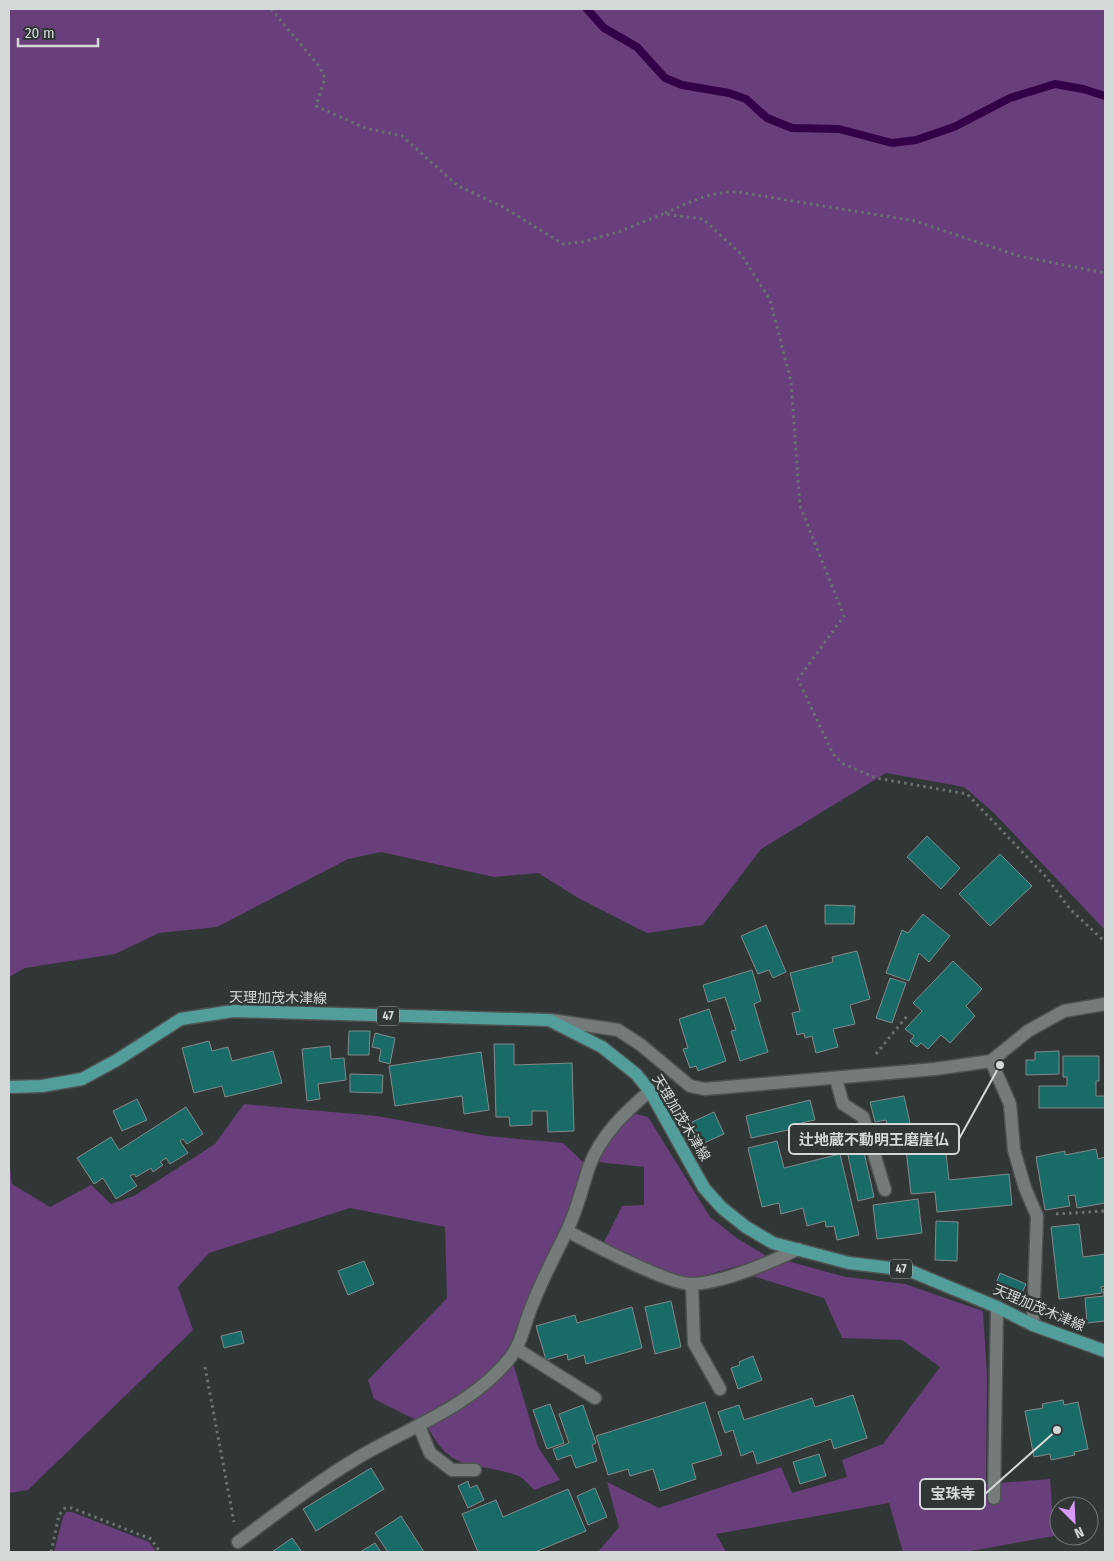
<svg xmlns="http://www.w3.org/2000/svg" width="1114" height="1561" font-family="'Fira Sans Condensed','Noto Sans JP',sans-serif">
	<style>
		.green { fill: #683f7a }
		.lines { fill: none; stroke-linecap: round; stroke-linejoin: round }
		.stream { stroke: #340047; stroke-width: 8 }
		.building { fill: #196b68; stroke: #838989 }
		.minor-casing { stroke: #4e5251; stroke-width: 15 }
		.major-casing { stroke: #4e5251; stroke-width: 15 }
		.path { stroke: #6b7070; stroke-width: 3; stroke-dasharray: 2.5 4; stroke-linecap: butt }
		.minor { stroke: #757b7b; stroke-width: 12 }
		.major { stroke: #519e9b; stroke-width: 12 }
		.labels { text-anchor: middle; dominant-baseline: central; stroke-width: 5; stroke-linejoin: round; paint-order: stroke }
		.shield { fill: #313636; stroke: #a4a7a7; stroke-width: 1 }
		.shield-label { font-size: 12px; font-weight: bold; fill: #d5d8d8 }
		.street-label { font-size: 14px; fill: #d5d8d8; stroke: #313636 }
		.leader { fill: none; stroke: #d5d8d8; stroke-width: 2 }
		.callout-dot { fill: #d5d8d8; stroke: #313636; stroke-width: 2 }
		.callout { fill: #313636; stroke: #d5d8d8; stroke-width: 2 }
		.callout-label { font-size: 15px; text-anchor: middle; font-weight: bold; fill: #d5d8d8 }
	</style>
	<rect width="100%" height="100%" fill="#313636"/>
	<g class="green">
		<polygon points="9,9 1105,9 1105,930 994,813 964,787 886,773 761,849 703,925 647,933 580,899 538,873 494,877 381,852 348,859 217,927 159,933 115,954 25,968 9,977"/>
		<polygon points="244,1104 377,1116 487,1136 563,1143 584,1163 570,1207 527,1301 511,1346 480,1381 416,1420 374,1399 368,1380 447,1298 445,1227 350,1208 209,1253 178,1287 193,1330 28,1490 9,1493 9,1161 12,1184 50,1207 91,1185 111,1204 134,1196 215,1144"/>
		<polygon points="633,1113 648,1117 710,1217 738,1239 765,1255 763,1259 692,1279 676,1275 603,1244 622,1206 644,1205 644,1167 598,1162 605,1148"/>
		<polygon points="787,1261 846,1277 905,1284 983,1311 987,1377 986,1484 1050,1479 1054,1536 965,1552 903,1552 889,1503 716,1534 726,1552 598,1552 619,1527 607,1482 659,1508 781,1467 792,1493 847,1477 842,1460 883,1444 940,1367 902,1340 842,1338 824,1298 749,1275"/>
		<path d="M513,1363L538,1447L560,1480L534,1490C529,1485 523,1477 516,1475C475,1461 451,1474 428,1427L487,1391Z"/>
		<polygon points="66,1512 72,1512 149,1542 156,1552 54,1552 63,1517"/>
	</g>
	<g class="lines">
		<polyline class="stream" points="587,9 604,28 637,47 665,78 682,85 729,93 746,99 767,118 792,128 839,129 892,143 916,140 954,127 1010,98 1055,84 1083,89 1105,96"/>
	</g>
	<g class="building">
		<polygon points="927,836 960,868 941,889 907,857"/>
		<polygon points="1000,854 1032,886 990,926 959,894"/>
		<polygon points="825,905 855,906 854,924 825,924"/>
		<polygon points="923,914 950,936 929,962 919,953 909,981 886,973 902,930 908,933"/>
		<polygon points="766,925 786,972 773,978 769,970 758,974 741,936"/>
		<polygon points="857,951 870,999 850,1005 855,1024 833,1029 838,1047 816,1053 812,1036 805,1038 804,1033 797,1035 792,1013 800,1011 790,973 833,962 832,957"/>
		<polygon points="953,961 982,989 966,1006 975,1016 950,1043 941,1035 928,1049 921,1043 917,1047 910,1041 914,1036 905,1029 922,1011 913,1003"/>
		<polygon points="752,970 761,1001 754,1004 768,1052 740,1061 731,1031 736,1030 725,997 708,1002 703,985"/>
		<polygon points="890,978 906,983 892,1023 876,1018"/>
		<polygon points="709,1009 726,1061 698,1071 696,1066 690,1068 683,1049 688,1048 679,1019"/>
		<polygon points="349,1031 370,1031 369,1055 348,1055"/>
		<polygon points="375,1033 395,1038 390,1064 379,1061 381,1049 372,1047"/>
		<polygon points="209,1041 212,1051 228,1047 232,1061 273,1051 282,1083 225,1097 222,1086 194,1093 182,1048"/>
		<polygon points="494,1044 514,1044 514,1065 572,1063 574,1131 548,1132 547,1111 532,1111 532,1125 510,1126 509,1117 496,1117"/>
		<polygon points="330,1046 331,1059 344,1058 346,1080 318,1084 320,1099 307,1101 302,1049"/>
		<polygon points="1059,1051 1059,1074 1026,1075 1026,1060 1035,1060 1035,1052"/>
		<polygon points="481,1052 489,1110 464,1114 462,1096 395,1106 389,1066"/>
		<polygon points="1063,1056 1099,1056 1099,1081 1096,1081 1096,1096 1105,1096 1105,1108 1039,1108 1039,1086 1067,1086 1067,1077 1063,1077"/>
		<polygon points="350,1074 383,1075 382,1093 350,1092"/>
		<polygon points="904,1096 912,1132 890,1136 886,1120 875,1122 870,1102"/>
		<polygon points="137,1099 147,1120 122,1131 113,1111"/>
		<polygon points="810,1100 815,1120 801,1123 802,1127 751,1138 746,1116"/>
		<polygon points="186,1107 203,1134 187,1144 183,1139 180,1141 188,1153 170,1164 166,1158 160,1162 163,1165 153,1172 151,1168 136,1177 134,1174 130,1176 137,1186 116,1199 103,1178 94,1184 77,1158 111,1137 119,1150"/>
		<polygon points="714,1112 724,1134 702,1144 692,1122"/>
		<polygon points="777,1141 784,1168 840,1154 859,1235 837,1240 834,1226 826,1227 825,1221 807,1226 803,1208 781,1214 779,1203 762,1207 748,1148"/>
		<polygon points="862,1143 874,1197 858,1201 846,1146"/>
		<polygon points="945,1145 949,1180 1009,1174 1012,1205 937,1212 935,1192 911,1194 906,1149"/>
		<polygon points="1096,1149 1098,1159 1105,1157 1105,1203 1077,1208 1075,1195 1068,1196 1070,1206 1045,1210 1036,1157 1065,1151 1065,1155"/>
		<polygon points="918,1199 922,1233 877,1239 873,1205"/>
		<polygon points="936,1221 958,1222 957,1261 935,1260"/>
		<polygon points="1079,1224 1083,1257 1105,1254 1105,1286 1101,1287 1102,1293 1059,1299 1051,1227"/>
		<polygon points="364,1261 374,1284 348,1295 338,1271"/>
		<polygon points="1000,1273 1026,1284 1018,1302 993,1291"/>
		<polygon points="1105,1288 1105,1321 1087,1323 1085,1298 1104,1296 1103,1289"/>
		<polygon points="671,1301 681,1347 655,1354 645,1307"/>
		<polygon points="632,1307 642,1348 586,1364 584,1355 568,1360 567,1354 546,1360 536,1326 575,1315 577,1323"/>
		<polygon points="241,1331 244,1343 224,1348 221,1336"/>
		<polygon points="753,1356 762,1380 738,1389 731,1368 740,1365 739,1362"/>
		<polygon points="853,1395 867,1438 834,1449 831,1439 757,1464 753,1451 741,1456 733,1430 725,1433 718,1412 739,1405 744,1420 812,1398 815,1407"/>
		<polygon points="1063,1400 1064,1405 1078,1402 1088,1449 1074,1452 1075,1455 1051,1460 1050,1454 1034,1457 1025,1411 1043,1408 1042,1404"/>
		<polygon points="705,1402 722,1455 692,1464 696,1479 660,1491 653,1469 630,1476 628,1469 608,1475 596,1436"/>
		<polygon points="550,1404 564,1443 547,1449 533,1410"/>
		<polygon points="583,1405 596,1443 592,1445 597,1461 576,1468 571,1455 557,1460 553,1449 569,1443 559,1414"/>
		<polygon points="819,1454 826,1476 800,1484 793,1462"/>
		<polygon points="371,1468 384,1489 316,1531 303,1509"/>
		<polygon points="468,1481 470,1488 477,1485 484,1500 468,1508 458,1486"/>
		<polygon points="595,1488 607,1517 588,1525 577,1496"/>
		<polygon points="568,1489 586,1531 535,1552 478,1552 462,1514 496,1500 503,1517"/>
		<polygon points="401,1516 424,1552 388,1552 375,1533"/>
		<polygon points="292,1538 302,1552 272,1552"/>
		<polygon points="375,1543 381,1552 360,1552"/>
	</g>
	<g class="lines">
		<g class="minor-casing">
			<g id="minor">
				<polyline points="551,1020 618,1030 641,1045 690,1086 705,1089 935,1069 991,1061"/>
				<polyline points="836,1079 843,1104 863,1117 885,1190"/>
				<path d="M567,1231C590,1243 671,1286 693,1284C726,1282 769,1263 798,1249"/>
				<polyline points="692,1285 694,1343 720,1389"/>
				<polyline points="1033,1325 1037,1216 1025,1188 1014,1150 1010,1104 991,1061 1028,1031 1064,1011 1105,1004"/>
				<polyline points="517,1349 595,1398"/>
				<polyline points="419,1426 430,1453 452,1470 475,1470"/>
				<polyline points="994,1498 997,1307"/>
				<path d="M238,1542C277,1513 317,1482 359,1457C410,1427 472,1406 510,1358C522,1343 525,1321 533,1303C543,1278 555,1255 567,1231C577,1210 582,1188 589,1167C600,1136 626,1111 650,1091"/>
			</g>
		</g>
		<g class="major-casing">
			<polyline id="major" points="9,1087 42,1086 82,1079 117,1060 181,1019 233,1011 549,1020 602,1047 636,1074 650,1091 704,1188 722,1208 746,1227 773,1243 849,1263 908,1270 997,1307 1033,1325 1105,1351"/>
		</g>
		<g class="path">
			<polyline points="271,9 319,66 325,78 316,106 365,128 402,136 458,186 503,207 563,244 582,242 618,232 663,214 703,219 741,254 770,300 791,382 800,506 844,616 798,679 833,754 842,763 876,778 967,794 1047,878 1070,909 1105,942"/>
			<path d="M665,213C690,202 711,191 738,192L915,221L1019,256L1105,273"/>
			<polyline points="876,1054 907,1016"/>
			<polyline points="1056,1214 1105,1211"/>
			<polyline points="205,1367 234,1522"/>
			<polyline points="51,1552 59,1515 65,1508 72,1508 151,1539 160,1552"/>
		</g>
		<use href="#minor" class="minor"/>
		<use href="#major" class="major"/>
	</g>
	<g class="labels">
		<g class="shield">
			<rect x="377" y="1006.5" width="22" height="19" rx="4"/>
			<rect x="890" y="1259.5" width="22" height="19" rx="4"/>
		</g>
		<g class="shield-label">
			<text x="388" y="1016">47</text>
			<text x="901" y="1269">47</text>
		</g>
		<g class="street-label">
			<text transform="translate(278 998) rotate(1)">天理加茂木津線</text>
			<text transform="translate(681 1118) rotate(59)">天理加茂木津線</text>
			<text transform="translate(1039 1308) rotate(23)">天理加茂木津線</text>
		</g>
	</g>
	<path class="leader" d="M1000 1065L959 1139M1057 1430L985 1494"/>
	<g class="callout-dot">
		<circle cx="1000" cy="1065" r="5"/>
		<circle cx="1057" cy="1430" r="5"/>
	</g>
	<g class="callout">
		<rect x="789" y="1124" width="170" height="30" rx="5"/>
		<rect x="920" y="1479" width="65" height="30" rx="5"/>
	</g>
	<g class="callout-label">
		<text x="874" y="1145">辻地蔵不動明王磨崖仏</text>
		<text x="953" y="1499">宝珠寺</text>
	</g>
	<rect width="1114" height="1561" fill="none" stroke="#d5d8d8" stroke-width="20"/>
	<g transform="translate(1074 1521) rotate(156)"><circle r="24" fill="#313636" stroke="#737777"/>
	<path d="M0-4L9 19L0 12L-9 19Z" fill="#d99af7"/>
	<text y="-8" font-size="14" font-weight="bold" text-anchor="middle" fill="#d5d8d8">N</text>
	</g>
	<path d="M18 38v8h80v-8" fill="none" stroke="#d5d8d8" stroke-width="2.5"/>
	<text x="25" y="38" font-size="15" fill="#d5d8d8" stroke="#313636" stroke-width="4" paint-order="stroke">20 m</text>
</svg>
